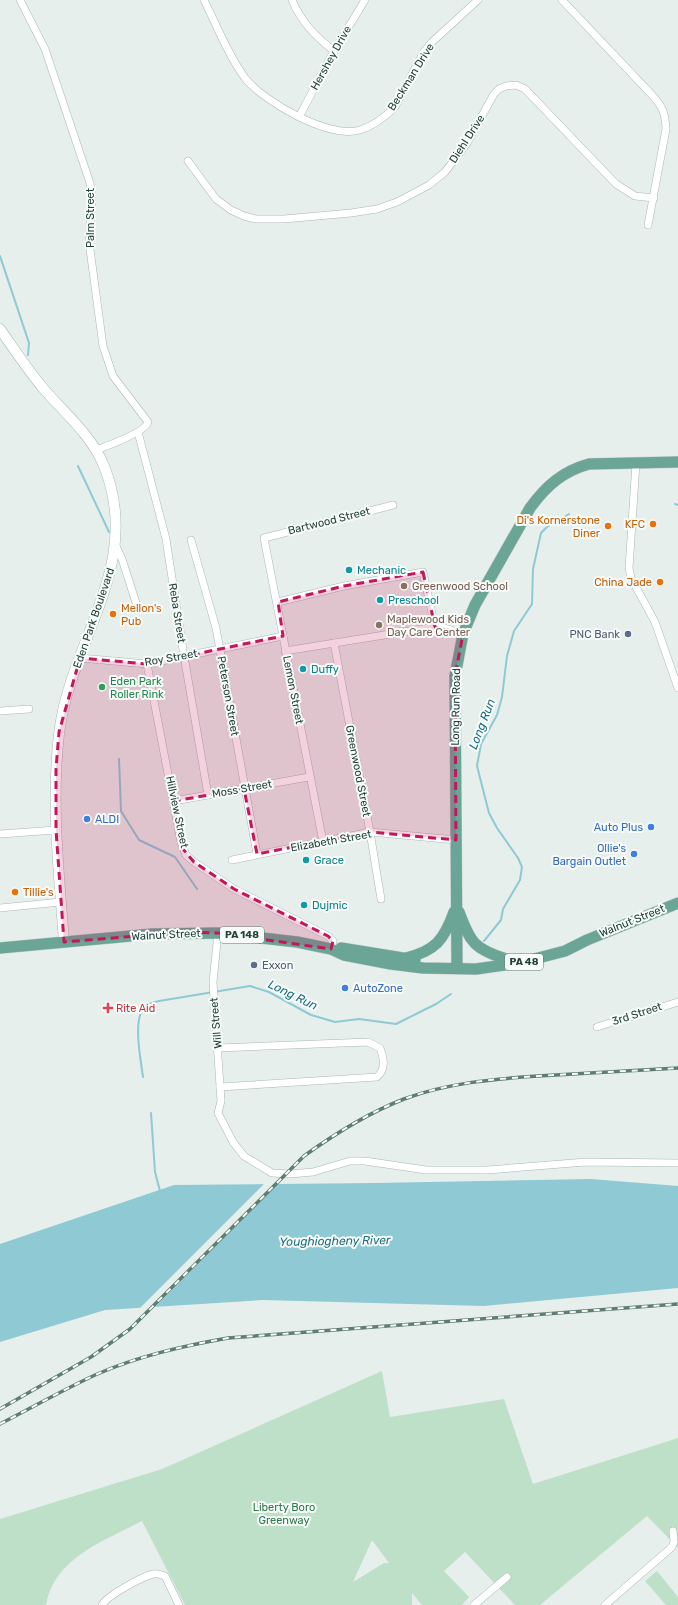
<svg xmlns="http://www.w3.org/2000/svg" width="678" height="1605" font-family="Rubik,sans-serif">
	<style>
		.green { fill: #bfe0c8; fill-rule: evenodd }
		.water { fill: #8ec9d4 }
		.pier { fill: #e6efeb }
		.lines { fill: none; stroke-linecap: round; stroke-linejoin: round }
		.stream { stroke: #8ec9d4; stroke-width: 2 }
		.minor-casing { stroke: #a8b8b2; stroke-width: 8 }
		.secondary-casing { stroke: #a4bbb3; stroke-width: 11 }
		.primary-casing { stroke: #c2cac8; stroke-width: 12 }
		.minor { stroke: #fff; stroke-width: 7 }
		.secondary { stroke: #fff; stroke-width: 10 }
		.primary { stroke: #6aa596; stroke-width: 11 }
		.rail-casing { stroke: #5f7d75; stroke-width: 3.5 }
		.rail { stroke: #f7fbf9; stroke-width: 2; stroke-dasharray: 6; stroke-linecap: butt }
		.marked { fill: #c2185b; fill-opacity: 0.2; stroke: #c2185b; stroke-width: 3; stroke-dasharray: 8 5; stroke-linejoin: round }
		.food-dot { fill: #e8710a; stroke: #f7fbf9; stroke-width: 1.5 }
		.culture-dot { fill: #0f9aa8; stroke: #f7fbf9; stroke-width: 1.5 }
		.education-dot { fill: #8d6e63; stroke: #f7fbf9; stroke-width: 1.5 }
		.service-dot { fill: #5c6f8a; stroke: #f7fbf9; stroke-width: 1.5 }
		.leisure-dot { fill: #2e9e5b; stroke: #f7fbf9; stroke-width: 1.5 }
		.shop-dot { fill: #3f7fe0; stroke: #f7fbf9; stroke-width: 1.5 }
		.health-dot { fill: #e0444e; stroke: #f7fbf9; stroke-width: 1.5 }
		.labels { text-anchor: middle; dominant-baseline: central; stroke-width: 4; stroke-linejoin: round; paint-order: stroke }
		.shield { fill: #f7fbf9; stroke: #637a73; stroke-width: 1 }
		.shield-label { font-size: 10px; font-weight: bold; fill: #24423a }
		.street-label { font-size: 11px; fill: #24423a; stroke: #f7fbf9 }
		.food-label { font-size: 11px; fill: #c56008; stroke: #f7fbf9; text-anchor: end }
		.culture-label { font-size: 11px; fill: #0d838f; stroke: #f7fbf9; text-anchor: start }
		.education-label { font-size: 11px; fill: #785e54; stroke: #f7fbf9; text-anchor: start }
		.service-label { font-size: 11px; fill: #4e5e75; stroke: #f7fbf9; text-anchor: end }
		.leisure-label { font-size: 11px; fill: #27864d; stroke: #f7fbf9; text-anchor: start }
		.shop-label { font-size: 11px; fill: #366cbe; stroke: #f7fbf9; text-anchor: start }
		.health-label { font-size: 11px; fill: #be3a42; stroke: #f7fbf9; text-anchor: start }
		.park-label { font-size: 11px; fill: #2d7a4b; stroke: #f7fbf9 }
		.water-label { font-size: 12px; font-style: italic; fill: #1c6f80; stroke: #f7fbf9 }
	</style>
	<rect width="100%" height="100%" fill="#e6efeb"/>
	<g class="green">
		<path d="M382,1371L390,1417L504,1399L533,1484L678,1438V1548L647,1516L540,1605H515L465,1552L444,1571L469,1597L462,1605H422L412,1593V1605H185L142,1521C104,1541 54,1558 46,1605H0V1519L162,1469ZM372,1540L389,1563H384L353,1582Z"/>
		<polygon points="657,1571 678,1597 678,1605 666,1605 645,1581"/>
	</g>
	<polygon class="water" points="591,1179 678,1186 678,1288 484,1306 263,1300 105,1310 0,1342 0,1244 174,1185 375,1183"/>
	<polygon class="pier" points="266,1182 279,1182 153,1309 138,1310"/>
	<g class="lines">
		<g class="stream">
			<polyline points="0,256 29,343 28,355"/>
			<polyline points="78,466 109,532"/>
			<polyline points="675,504 678,505"/>
			<polyline points="119,759 121,811 139,840 175,857 197,889"/>
			<polyline points="484,941 501,920 503,909 520,880 522,867 518,858 497,828 489,813 477,766 481,744 497,715 502,697 507,656 514,631 532,604 533,569 541,533 547,527 569,514"/>
			<path d="M143,1077C141,1061 131,1014 147,1005C150,1003 155,1002 159,1001L250,986L269,992L311,1015L335,1022L359,1019L396,1024L436,1004L451,994"/>
			<polyline points="151,1113 155,1172 160,1191"/>
		</g>
		<g class="minor-casing">
			<g id="minor">
				<path d="M20,0L45,49L90,183L92,198L89,242L103,346L113,376L148,422C146,432 107,446 96,450"/>
				<path d="M204,0C217,26 228,55 245,78C264,102 329,139 360,130C373,126 386,116 395,107L423,53L432,42L478,0"/>
				<path d="M292,0C302,23 315,36 334,51"/>
				<path d="M562,0L652,95C663,107 665,113 666,129L648,225"/>
				<polyline points="299,117 334,51 365,0"/>
				<polyline points="188,161 216,199 231,210 244,216 256,219 284,219 351,213 377,209 397,202 429,185 445,172 467,143 494,94 499,89 506,86 516,85 525,89 616,184 635,196 654,198"/>
				<polyline points="138,432 166,539 184,656 208,795"/>
				<polyline points="636,463 629,568 631,578 655,622 678,688"/>
				<polyline points="191,540 216,628 257,854"/>
				<polyline points="116,546 122,559 138,609"/>
				<polyline points="278,602 344,586 423,572 435,627"/>
				<polyline points="334,643 370,832 381,899"/>
				<polyline points="285,651 434,627 442,627 463,634"/>
				<polyline points="80,658 147,664 283,636"/>
				<polyline points="147,664 181,842 186,855 194,862 234,889 328,936 333,941 331,949"/>
				<polyline points="0,711 29,709"/>
				<polyline points="174,801 309,777"/>
				<polyline points="0,834 56,830"/>
				<polyline points="323,842 264,538 393,505"/>
				<polyline points="232,860 370,832 456,840"/>
				<polyline points="0,908 61,902"/>
				<polyline points="218,933 213,982 221,1101 218,1113 233,1142 244,1156 272,1173 290,1174 313,1172 350,1161 365,1161 426,1170 487,1170 586,1162 678,1163"/>
				<polyline points="597,1027 678,1002"/>
				<path d="M218,1048L368,1042L380,1048C384,1059 386,1069 377,1077L220,1087"/>
				<path d="M102,1605C107,1596 141,1577 153,1574C157,1573 160,1574 165,1576L179,1605"/>
				<polyline points="474,1605 507,1577"/>
				<polyline points="605,1605 672,1547 674,1542 673,1531"/>
			</g>
		</g>
		<g class="secondary-casing">
			<path id="secondary" d="M0,329C14,349 27,369 43,388C64,413 91,434 104,466C144,566 70,639 59,734C51,803 59,873 64,942"/>
		</g>
		<g class="primary-casing">
			<g id="primary">
				<path d="M459,912C470,942 474,949 506,959"/>
				<polyline points="0,948 152,934 218,933 297,942 331,949 344,955 391,964 423,968 476,969 519,963 565,951 587,940 678,903"/>
				<polyline points="341,948 415,960"/>
				<path d="M406,958C435,951 444,940 454,912"/>
				<path d="M457,968L455,676L463,634L475,605L530,508C546,486 563,471 589,464L678,462"/>
			</g>
		</g>
		<use href="#minor" class="minor"/>
		<use href="#secondary" class="secondary"/>
		<use href="#primary" class="primary"/>
		<g class="rail-casing">
			<g id="rail">
				<path d="M0,1409L91,1357L130,1329L304,1156C336,1133 368,1113 404,1099C447,1083 493,1079 538,1076C585,1073 631,1071 678,1068"/>
				<path d="M0,1424C31,1408 63,1390 95,1375C138,1356 183,1346 228,1338L678,1304"/>
			</g>
		</g>
		<use href="#rail" class="rail"/>
	</g>
	<path class="marked" d="M423,572L435,627L463,634L455,676L456,840L370,832L257,854L244,789L174,801L183,849L194,862L234,889L328,936L333,941L331,949L218,933L185,932L64,942L56,830V769L59,732L80,658L147,664L283,636L278,602L344,586Z"/>
	<g class="food-dot">
		<circle cx="653" cy="524" r="4"/>
		<circle cx="608" cy="526" r="4"/>
		<circle cx="660" cy="582" r="4"/>
		<circle cx="113" cy="614" r="4"/>
		<circle cx="15" cy="892" r="4"/>
	</g>
	<g class="culture-dot">
		<circle cx="349" cy="570" r="4"/>
		<circle cx="380" cy="600" r="4"/>
		<circle cx="303" cy="669" r="4"/>
		<circle cx="306" cy="860" r="4"/>
		<circle cx="304" cy="905" r="4"/>
	</g>
	<g class="education-dot">
		<circle cx="404" cy="586" r="4"/>
		<circle cx="379" cy="625" r="4"/>
	</g>
	<g class="service-dot">
		<circle cx="628" cy="634" r="4"/>
		<circle cx="254" cy="965" r="4"/>
	</g>
	<circle class="leisure-dot" cx="102" cy="687" r="4"/>
	<g class="shop-dot">
		<circle cx="87" cy="819" r="4"/>
		<circle cx="651" cy="827" r="4"/>
		<circle cx="634" cy="854" r="4"/>
		<circle cx="345" cy="988" r="4"/>
	</g>
	<path class="health-dot" d="M106 1002h4v4h4v4h-4v4h-4v-4h-4v-4h4z"/>
	<g class="labels">
		<g class="shield">
			<rect x="220" y="927" width="44" height="16" rx="3"/>
			<rect x="505" y="954" width="38" height="16" rx="3"/>
		</g>
		<g class="shield-label">
			<text x="242" y="935">PA 148</text>
			<text x="524" y="962">PA 48</text>
		</g>
		<g class="street-label">
			<text transform="translate(331 58) rotate(-61)">Hershey Drive</text>
			<text transform="translate(411 77) rotate(-58)">Beckman Drive</text>
			<text transform="translate(467 139) rotate(-57)">Diehl Drive</text>
			<text transform="translate(90 218) rotate(-90)">Palm Street</text>
			<text transform="translate(329 521) rotate(-14)">Bartwood Street</text>
			<text transform="translate(177 613) rotate(81)">Reba Street</text>
			<text transform="translate(94 618) rotate(-71)">Eden Park Boulevard</text>
			<text transform="translate(171 658) rotate(-10)">Roy Street</text>
			<text transform="translate(293 690) rotate(79)">Lemon Street</text>
			<text transform="translate(228 696) rotate(80)">Peterson Street</text>
			<text transform="translate(456 707) rotate(-89)">Long Run Road</text>
			<text transform="translate(358 771) rotate(79)">Greenwood Street</text>
			<text transform="translate(242 789) rotate(-10)">Moss Street</text>
			<text transform="translate(177 812) rotate(78)">Hillview Street</text>
			<text transform="translate(331 841) rotate(-10)">Elizabeth Street</text>
			<text transform="translate(632 921) rotate(-22)">Walnut Street</text>
			<text transform="translate(166 935) rotate(-3)">Walnut Street</text>
			<text transform="translate(637 1014) rotate(-18)">3rd Street</text>
			<text transform="translate(216 1023) rotate(-95)">Will Street</text>
		</g>
		<g class="food-label">
			<text x="600" y="520">Di's Kornerstone<tspan x="600" dy="13">Diner</tspan></text>
			<text x="645" y="524">KFC</text>
			<text x="652" y="582">China Jade</text>
			<text x="121" y="608" text-anchor="start">Mellon's<tspan x="121" dy="13">Pub</tspan></text>
			<text x="23" y="892" text-anchor="start">Tillie's</text>
		</g>
		<g class="culture-label">
			<text x="357" y="570">Mechanic</text>
			<text x="388" y="600">Preschool</text>
			<text x="311" y="669">Duffy</text>
			<text x="314" y="860">Grace</text>
			<text x="312" y="905">Dujmic</text>
		</g>
		<g class="education-label">
			<text x="412" y="586">Greenwood School</text>
			<text x="387" y="619">Maplewood Kids<tspan x="387" dy="13">Day Care Center</tspan></text>
		</g>
		<g class="service-label">
			<text x="620" y="634">PNC Bank</text>
			<text x="262" y="965" text-anchor="start">Exxon</text>
		</g>
		<g class="leisure-label">
			<text x="110" y="681">Eden Park<tspan x="110" dy="13">Roller Rink</tspan></text>
		</g>
		<g class="shop-label">
			<text x="95" y="819">ALDI</text>
			<text x="643" y="827" text-anchor="end">Auto Plus</text>
			<text x="626" y="848" text-anchor="end">Ollie's<tspan x="626" dy="13">Bargain Outlet</tspan></text>
			<text x="353" y="988">AutoZone</text>
		</g>
		<g class="health-label">
			<text x="116" y="1008">Rite Aid</text>
		</g>
		<g class="park-label">
			<text x="284" y="1507">Liberty Boro<tspan x="284" dy="13">Greenway</tspan></text>
		</g>
		<g class="water-label">
			<text transform="translate(482 724) rotate(-69)">Long Run</text>
			<text transform="translate(293 995) rotate(26)">Long Run</text>
			<text transform="translate(335 1241) rotate(-1)">Youghiogheny River</text>
		</g>
	</g>
</svg>
